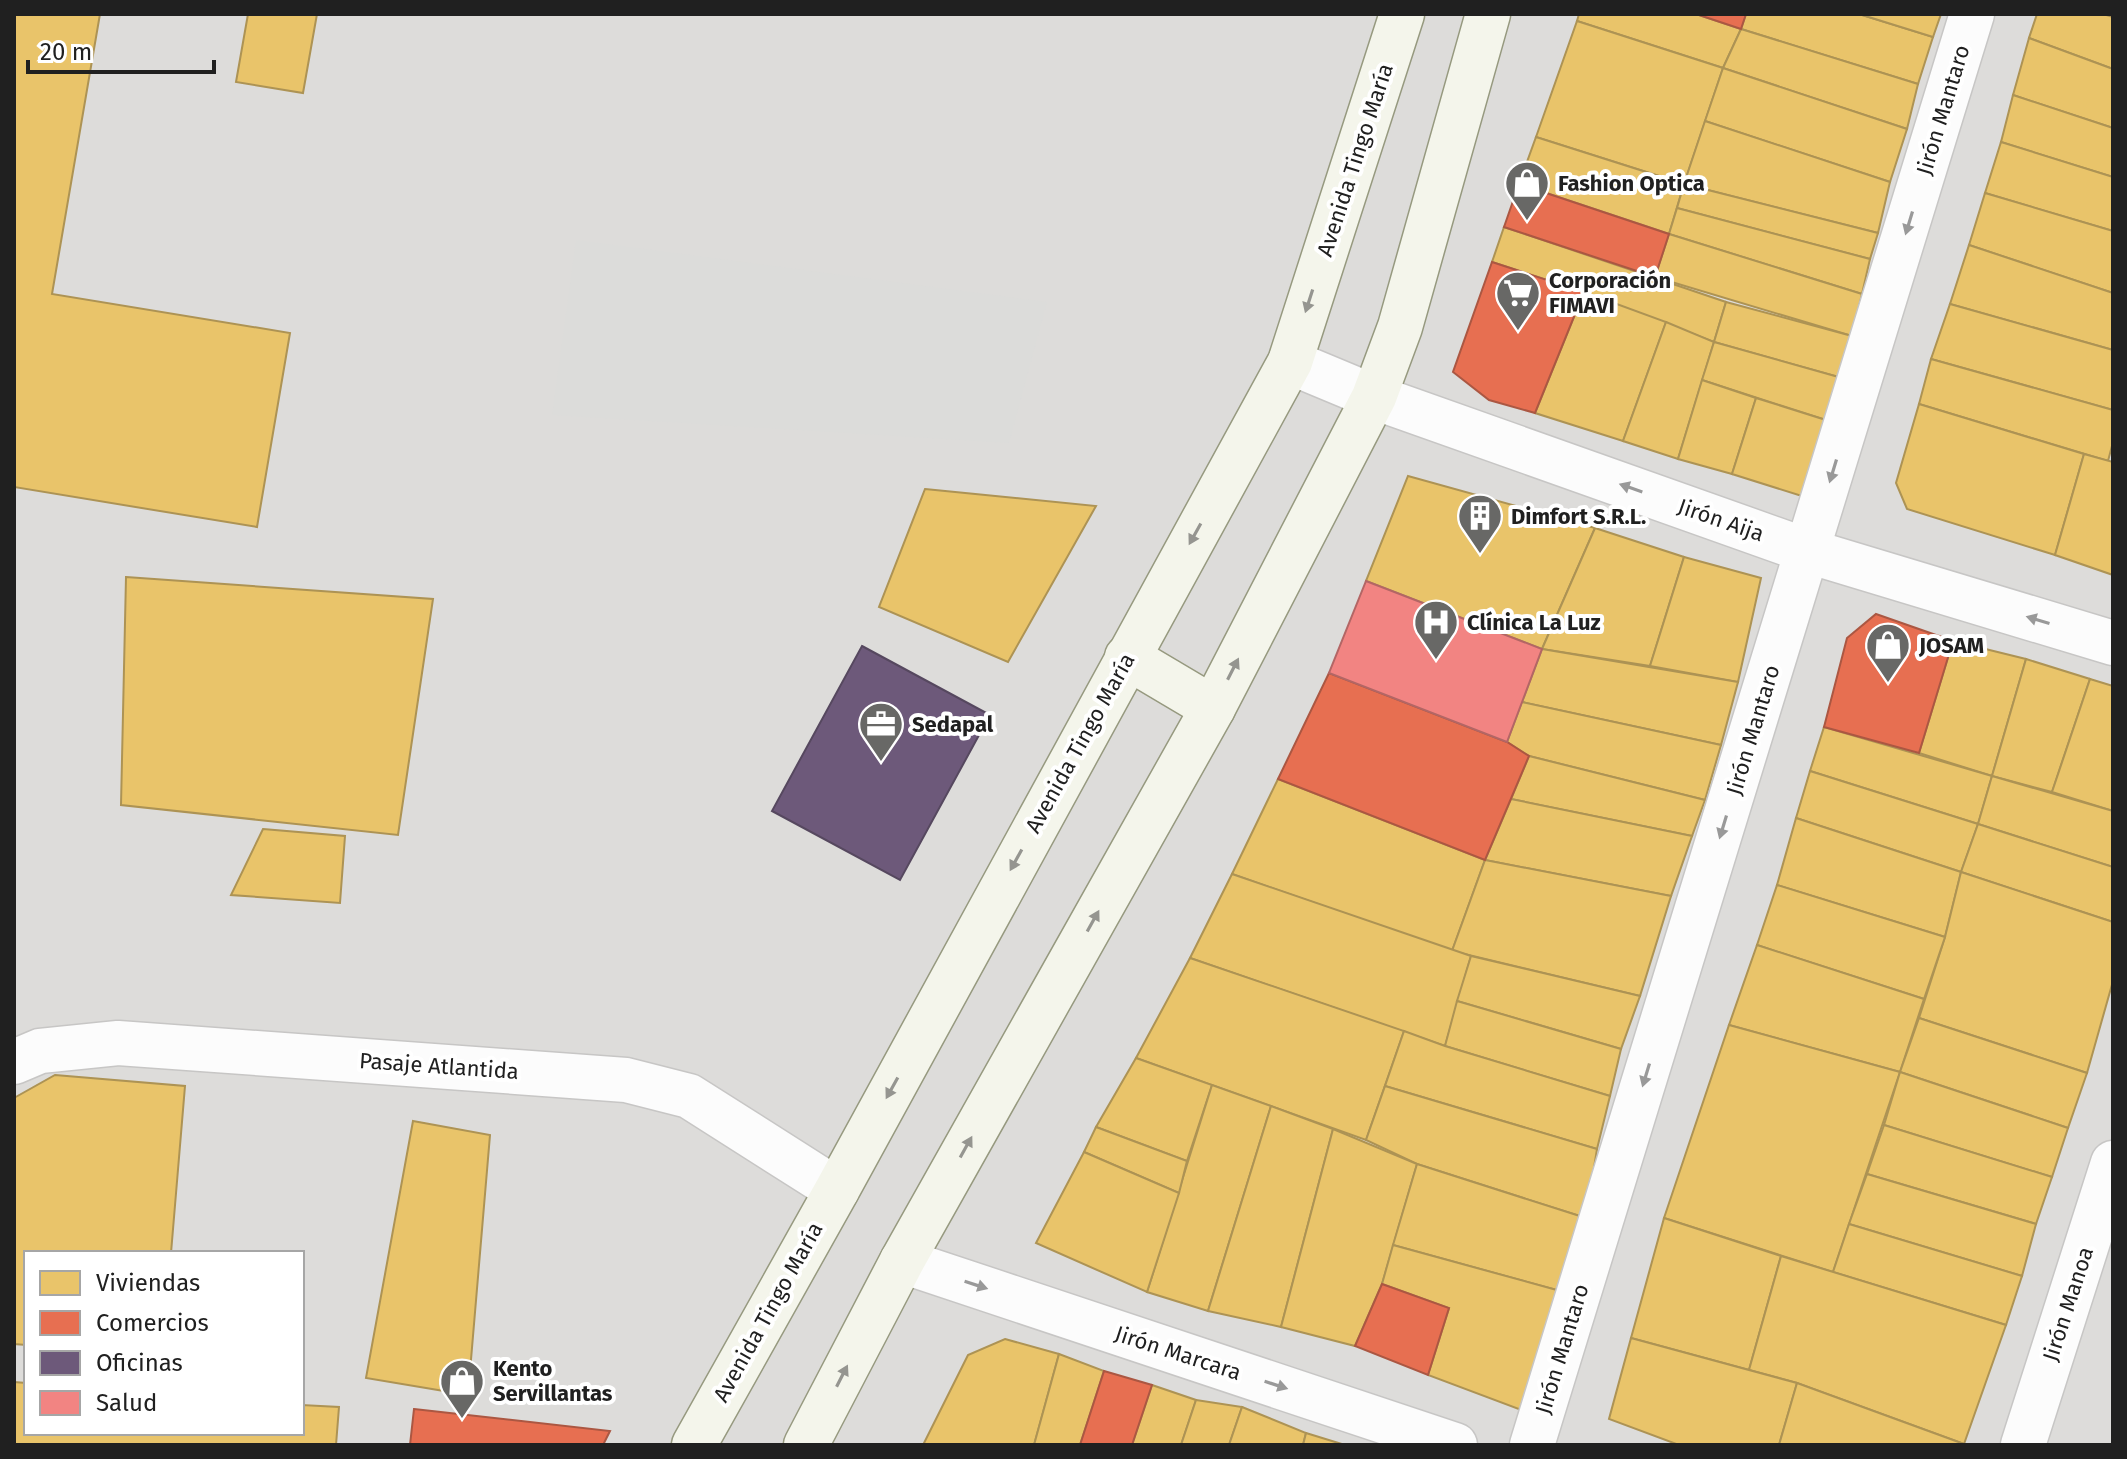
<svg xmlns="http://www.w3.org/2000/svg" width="2127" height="1459" font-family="'Fira Sans',sans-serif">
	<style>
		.residential { fill: #dddcda; fill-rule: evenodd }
		.religious { fill: #dcdcda }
		.homes { fill: #e9c46a; stroke: #ad9354; stroke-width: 2 }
		.shops { fill: #e76f51; stroke: #ab5742; stroke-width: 2 }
		.offices { fill: #6d597a; stroke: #56485f; stroke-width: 2 }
		.health { fill: #f28482; stroke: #b36665; stroke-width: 2 }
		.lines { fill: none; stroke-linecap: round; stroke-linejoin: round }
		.street-casing { stroke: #c7c6c5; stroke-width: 47 }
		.secondary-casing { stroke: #96997f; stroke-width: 47 }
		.street { stroke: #fcfcfc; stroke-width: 44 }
		.secondary { stroke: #f4f5eb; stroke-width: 44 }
		.oneway { fill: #999 }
		.oneway2 { fill: #959590 }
		.labels { text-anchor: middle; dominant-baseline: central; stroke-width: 8; stroke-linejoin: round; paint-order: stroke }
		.street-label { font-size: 22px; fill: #202020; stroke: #fff }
		.poi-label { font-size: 22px; font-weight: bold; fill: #202020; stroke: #fff; text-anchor: start }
	</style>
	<rect width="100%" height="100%" fill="#eeede9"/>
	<path class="residential" d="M14,14H2113V1445H14ZM26,1253H302V1433H26Z"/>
	<polygon class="religious" points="576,240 1047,302 1009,443 552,415"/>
	<g class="homes">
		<polygon points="14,14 100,14 52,294 290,333 257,527 14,487"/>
		<polygon points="248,14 317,14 303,93 236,82"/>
		<polygon points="1579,14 1696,14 1741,29 1723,68 1577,21"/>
		<polygon points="1746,14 1859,14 1933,37 1918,84 1741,29"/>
		<polygon points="1859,14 1941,14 1933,37"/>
		<polygon points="2037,14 2103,14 2113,17 2113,69 2029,38"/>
		<polygon points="1577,21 1723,68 1684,184 1536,137"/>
		<polygon points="1741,29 1918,84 1907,129 1723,68"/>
		<polygon points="2029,38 2113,69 2113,128 2013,95"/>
		<polygon points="1723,68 1907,129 1890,182 1705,121"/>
		<polygon points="2013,95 2113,128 2113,177 2001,142"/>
		<polygon points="1705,121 1890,182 1878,233 1684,184"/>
		<polygon points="1536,137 1684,184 1669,234 1519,184"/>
		<polygon points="2001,142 2113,177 2113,231 1985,193"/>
		<polygon points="1684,184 1878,233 1870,259 1677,208"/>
		<polygon points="1985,193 2113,231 2113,293 1969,245"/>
		<polygon points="1677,208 1870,259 1862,294 1669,234"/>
		<polygon points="1504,227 1726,302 1714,342 1584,292 1492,262"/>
		<polygon points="1669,234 1862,294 1852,336 1655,277"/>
		<polygon points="1969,245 2113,293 2113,350 1950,304"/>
		<polygon points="1584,292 1666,322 1623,441 1535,413"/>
		<polygon points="1726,302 1852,336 1842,378 1714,342"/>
		<polygon points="1950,304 2113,350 2113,410 1931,359"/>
		<polygon points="1666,322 1714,342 1678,459 1623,441"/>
		<polygon points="1714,342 1842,378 1829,421 1702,380"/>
		<polygon points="1931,359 2113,410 2113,442 2108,461 1919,404"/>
		<polygon points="1702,380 1756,398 1732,474 1678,459"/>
		<polygon points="1756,398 1829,421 1805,497 1732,474"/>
		<polygon points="1919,404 2084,454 2055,555 1907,509 1896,483"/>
		<polygon points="2084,454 2113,462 2113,575 2055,555"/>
		<polygon points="1408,476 1595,528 1542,649 1366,581"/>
		<polygon points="925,489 1096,506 1008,662 879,607"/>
		<polygon points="1595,528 1684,557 1650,666 1542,649"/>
		<polygon points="1684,557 1761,578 1738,682 1650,666"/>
		<polygon points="126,577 433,599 398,835 121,805"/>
		<polygon points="1953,641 2026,659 1992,776 1919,753"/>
		<polygon points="1542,649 1738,682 1721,745 1522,702"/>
		<polygon points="2026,659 2090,679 2052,792 1992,776"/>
		<polygon points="2090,679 2113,686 2113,811 2052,792"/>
		<polygon points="1522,702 1721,745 1705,800 1529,756 1507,742"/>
		<polygon points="1824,727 1992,776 1978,824 1810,771"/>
		<polygon points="1529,756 1705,800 1692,836 1511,799"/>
		<polygon points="1810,771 1978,824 1961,872 1796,818"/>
		<polygon points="1992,776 2113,811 2113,867 1978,824"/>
		<polygon points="1278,779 1485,860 1452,951 1232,874"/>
		<polygon points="1511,799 1692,836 1671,896 1485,860"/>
		<polygon points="1796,818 1961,872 1945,937 1777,885"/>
		<polygon points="1978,824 2113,867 2113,922 1961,872"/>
		<polygon points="263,829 345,836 340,903 231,895"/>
		<polygon points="1485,860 1671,896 1640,996 1452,951"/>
		<polygon points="1961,872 2113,922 2113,981 2087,1073 1919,1018 1945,937"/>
		<polygon points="1232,874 1471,956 1445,1046 1190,958"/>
		<polygon points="1777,885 1945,937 1924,999 1757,945"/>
		<polygon points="1757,945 1924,999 1900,1072 1729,1025"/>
		<polygon points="1471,956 1640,996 1621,1049 1457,1001"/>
		<polygon points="1190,958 1404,1031 1366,1140 1136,1058"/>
		<polygon points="1457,1001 1621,1049 1610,1096 1445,1046"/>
		<polygon points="1919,1018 2087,1073 2068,1128 1900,1072"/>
		<polygon points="1729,1025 1900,1072 1833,1272 1664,1218"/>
		<polygon points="1404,1031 1445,1046 1610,1096 1597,1149 1385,1086"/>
		<polygon points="1136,1058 1212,1085 1187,1161 1096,1127"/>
		<polygon points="1900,1072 2068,1128 2052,1177 1884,1125"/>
		<polygon points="55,1075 185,1086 171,1253 26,1253 26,1345 14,1344 14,1098"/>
		<polygon points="1212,1085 1271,1106 1208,1311 1147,1292"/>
		<polygon points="1385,1086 1597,1149 1586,1218 1417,1164 1366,1140"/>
		<polygon points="1271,1106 1333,1129 1281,1327 1208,1311"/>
		<polygon points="413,1121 490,1135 468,1395 366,1378"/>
		<polygon points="1884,1125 2052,1177 2036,1224 1867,1174"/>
		<polygon points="1096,1127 1187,1161 1179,1193 1084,1152"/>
		<polygon points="1333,1129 1417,1164 1382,1284 1355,1346 1281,1327"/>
		<polygon points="1084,1152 1179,1193 1147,1292 1036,1243"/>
		<polygon points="1417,1164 1586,1218 1564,1292 1393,1245"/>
		<polygon points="1867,1174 2036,1224 2022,1276 1849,1224"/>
		<polygon points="1664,1218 1781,1256 1749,1370 1631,1338"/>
		<polygon points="1849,1224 2022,1276 2006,1325 1833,1272"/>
		<polygon points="1393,1245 1564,1292 1524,1411 1428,1375 1449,1308 1382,1284"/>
		<polygon points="1781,1256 2006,1325 1964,1444 1797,1383 1749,1370"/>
		<polygon points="1631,1338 1797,1383 1779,1445 1679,1445 1609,1419"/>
		<polygon points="1005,1339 1059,1354 1034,1445 923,1445 968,1355"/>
		<polygon points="1059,1354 1104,1371 1080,1445 1034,1445"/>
		<polygon points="14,1382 26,1383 26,1433 302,1433 302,1405 339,1407 336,1445 14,1445"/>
		<polygon points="1797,1383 1964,1444 1964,1445 1779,1445"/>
		<polygon points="1152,1385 1196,1400 1181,1445 1132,1445"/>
		<polygon points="1196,1400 1242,1407 1229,1445 1181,1445"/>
		<polygon points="1242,1407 1306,1433 1303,1445 1229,1445"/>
		<polygon points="1306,1433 1345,1445 1303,1445"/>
	</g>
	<g class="shops">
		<polygon points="1696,14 1746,14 1741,29"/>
		<polygon points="1519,184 1669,234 1655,277 1504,227"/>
		<polygon points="1492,262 1584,292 1535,413 1489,400 1453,372"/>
		<polygon points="1876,614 1953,641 1919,753 1824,727 1847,638"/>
		<polygon points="1329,673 1507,742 1529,756 1485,860 1278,779"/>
		<polygon points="1382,1284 1449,1308 1428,1375 1355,1346"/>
		<polygon points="1104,1371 1152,1385 1132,1445 1080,1445"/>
		<polygon points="414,1409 610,1431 603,1445 410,1445"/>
	</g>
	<polygon class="offices" points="862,646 990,715 900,880 772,811"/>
	<polygon class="health" points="1366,581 1542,649 1507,742 1329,673"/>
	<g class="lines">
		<g class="street-casing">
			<g id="street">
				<polyline points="1290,362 1374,397 1808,551 2113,643"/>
				<polyline points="14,1062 40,1051 118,1043 626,1080 689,1096 837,1190"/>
				<polyline points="902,1261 1455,1445"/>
				<polyline points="1532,1445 1972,14"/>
				<polyline points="2023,1445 2113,1163"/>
			</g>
		</g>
		<g class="secondary-casing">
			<g id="secondary">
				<polyline points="1127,657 1213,708"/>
				<polyline points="694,1445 837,1190 1290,362 1402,14"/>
				<polyline points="806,1445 902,1261 1213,708 1374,397 1400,327 1488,14"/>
			</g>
		</g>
		<use href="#street" class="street"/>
		<use href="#secondary" class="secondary"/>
	</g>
	<defs><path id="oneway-solid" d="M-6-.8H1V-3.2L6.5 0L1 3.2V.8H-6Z" transform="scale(2)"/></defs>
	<g class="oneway">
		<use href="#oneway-solid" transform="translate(1909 223) rotate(107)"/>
		<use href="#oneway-solid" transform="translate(1833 471) rotate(107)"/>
		<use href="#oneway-solid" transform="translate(1631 488) rotate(-161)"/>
		<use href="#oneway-solid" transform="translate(2038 620) rotate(-163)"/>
		<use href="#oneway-solid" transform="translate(1723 827) rotate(107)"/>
		<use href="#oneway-solid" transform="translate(1646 1075) rotate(107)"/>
		<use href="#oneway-solid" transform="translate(976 1285) rotate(18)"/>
		<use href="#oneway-solid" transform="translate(1276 1385) rotate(18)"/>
	</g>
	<g class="oneway2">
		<use href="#oneway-solid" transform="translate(1309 301) rotate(108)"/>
		<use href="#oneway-solid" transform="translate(1195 534) rotate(119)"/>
		<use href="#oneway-solid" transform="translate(1233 669) rotate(-63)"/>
		<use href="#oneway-solid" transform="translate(1016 860) rotate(119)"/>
		<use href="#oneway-solid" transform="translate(1093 921) rotate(-61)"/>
		<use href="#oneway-solid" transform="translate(892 1088) rotate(119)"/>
		<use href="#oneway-solid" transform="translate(966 1147) rotate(-61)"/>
		<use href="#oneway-solid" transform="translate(842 1376) rotate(-63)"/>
	</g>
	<defs>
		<g id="shop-pin" transform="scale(2.3)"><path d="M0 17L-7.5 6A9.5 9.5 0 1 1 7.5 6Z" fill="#686866" stroke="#fff"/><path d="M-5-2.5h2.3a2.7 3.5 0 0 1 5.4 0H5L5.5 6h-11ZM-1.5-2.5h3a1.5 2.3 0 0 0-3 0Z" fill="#fff"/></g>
		<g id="supermarket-pin" transform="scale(2.3)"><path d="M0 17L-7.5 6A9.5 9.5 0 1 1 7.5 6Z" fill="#686866" stroke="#fff"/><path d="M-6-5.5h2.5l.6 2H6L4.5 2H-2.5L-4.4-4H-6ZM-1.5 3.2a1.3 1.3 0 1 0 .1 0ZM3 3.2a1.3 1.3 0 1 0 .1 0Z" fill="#fff"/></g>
		<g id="building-pin" transform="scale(2.3)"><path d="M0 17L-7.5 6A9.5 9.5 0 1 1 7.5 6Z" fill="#686866" stroke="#fff"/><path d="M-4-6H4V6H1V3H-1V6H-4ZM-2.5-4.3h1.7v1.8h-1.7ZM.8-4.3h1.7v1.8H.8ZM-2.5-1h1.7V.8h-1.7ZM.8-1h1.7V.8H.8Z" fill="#fff"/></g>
		<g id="hospital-pin" transform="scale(2.3)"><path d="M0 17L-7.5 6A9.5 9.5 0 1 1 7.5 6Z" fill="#686866" stroke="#fff"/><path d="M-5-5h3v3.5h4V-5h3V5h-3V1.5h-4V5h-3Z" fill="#fff"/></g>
		<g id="office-pin" transform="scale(2.3)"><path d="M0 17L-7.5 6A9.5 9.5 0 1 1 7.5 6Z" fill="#686866" stroke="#fff"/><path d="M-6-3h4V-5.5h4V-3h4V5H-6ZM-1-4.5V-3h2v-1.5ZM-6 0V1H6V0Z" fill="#fff"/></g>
	</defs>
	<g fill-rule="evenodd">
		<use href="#shop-pin" x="1527" y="183"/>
		<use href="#supermarket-pin" x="1518" y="293"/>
		<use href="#building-pin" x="1480" y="516"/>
		<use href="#hospital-pin" x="1436" y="622"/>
		<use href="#shop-pin" x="1888" y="645"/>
		<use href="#office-pin" x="881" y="724"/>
		<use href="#shop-pin" x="462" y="1381"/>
	</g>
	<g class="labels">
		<g class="street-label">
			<text transform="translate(1943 110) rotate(-73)">Jirón Mantaro</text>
			<text transform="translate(1355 160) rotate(-72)">Avenida Tingo María</text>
			<text transform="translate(1721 520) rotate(19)">Jirón Aija</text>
			<text transform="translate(1753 730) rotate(-73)">Jirón Mantaro</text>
			<text transform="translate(1080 743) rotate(-61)">Avenida Tingo María</text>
			<text transform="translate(439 1066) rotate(4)">Pasaje Atlantida</text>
			<text transform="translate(2068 1304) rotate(-72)">Jirón Manoa</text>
			<text transform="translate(768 1312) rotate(-61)">Avenida Tingo María</text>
			<text transform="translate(1562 1349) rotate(-73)">Jirón Mantaro</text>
			<text transform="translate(1178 1353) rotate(18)">Jirón Marcara</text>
		</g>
		<g class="poi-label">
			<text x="1558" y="183">Fashion Optica</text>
			<text x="1549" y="280">Corporación<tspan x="1549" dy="25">FIMAVI</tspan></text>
			<text x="1511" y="516">Dimfort S.R.L.</text>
			<text x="1467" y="622">Clínica La Luz</text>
			<text x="1919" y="645">JOSAM</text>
			<text x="912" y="724">Sedapal</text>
			<text x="493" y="1368">Kento<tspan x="493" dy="25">Servillantas</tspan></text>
		</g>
	</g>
	<rect width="2127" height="1459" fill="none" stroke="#202020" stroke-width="32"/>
	<rect x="24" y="1251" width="280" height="184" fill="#ffffff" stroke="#a6a6a6" stroke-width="2"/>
	<rect x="40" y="1271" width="40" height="24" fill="#e9c46a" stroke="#a6a6a6" stroke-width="2"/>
	<text x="96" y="1291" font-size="24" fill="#202020">Viviendas</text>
	<rect x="40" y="1311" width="40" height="24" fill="#e76f51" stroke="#a6a6a6" stroke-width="2"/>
	<text x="96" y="1331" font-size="24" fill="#202020">Comercios</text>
	<rect x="40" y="1351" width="40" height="24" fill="#6d597a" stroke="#a6a6a6" stroke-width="2"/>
	<text x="96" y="1371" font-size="24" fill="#202020">Oficinas</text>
	<rect x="40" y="1391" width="40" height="24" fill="#f28482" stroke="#a6a6a6" stroke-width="2"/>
	<text x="96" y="1411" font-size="24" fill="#202020">Salud</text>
	<path d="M28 60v12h186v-12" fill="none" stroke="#202020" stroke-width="4"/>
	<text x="40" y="60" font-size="24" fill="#202020" stroke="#ffffff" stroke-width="6" paint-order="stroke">20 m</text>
</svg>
